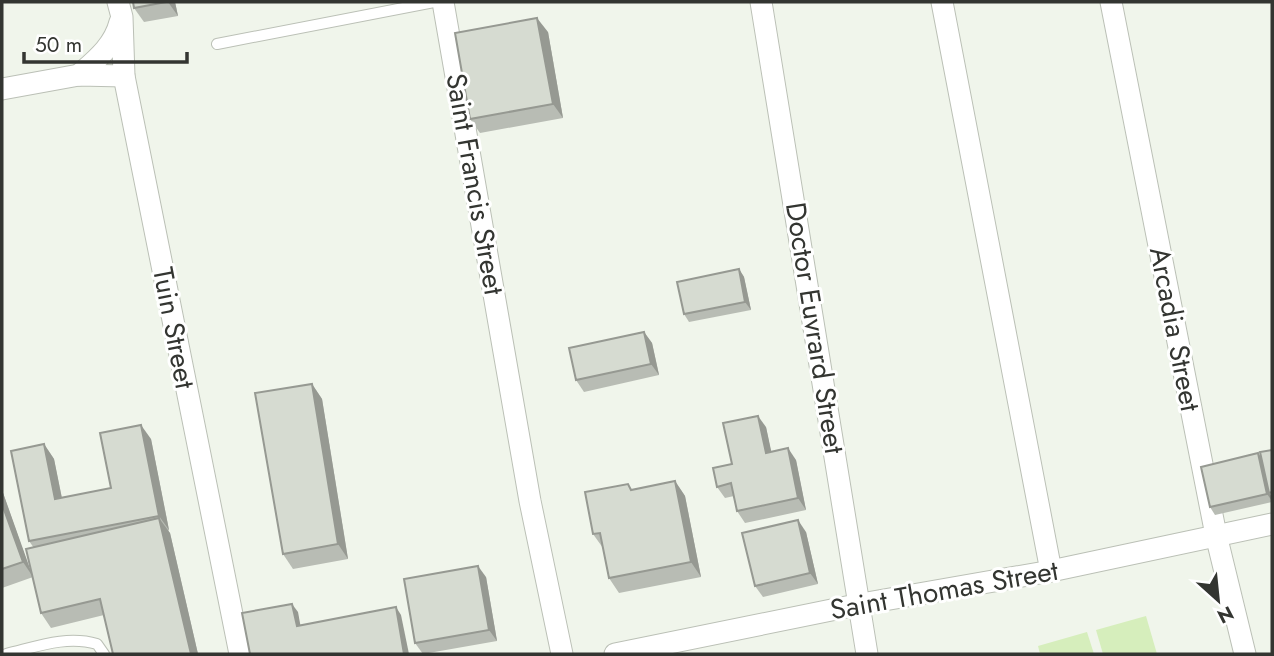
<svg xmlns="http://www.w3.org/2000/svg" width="1274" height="656" font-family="Jost,sans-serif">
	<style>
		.green { fill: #d6eebc }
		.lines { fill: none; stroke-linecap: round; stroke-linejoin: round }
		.service-casing { stroke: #bbc0b6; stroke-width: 12 }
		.minor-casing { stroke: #bbc0b6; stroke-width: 23 }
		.service { stroke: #fff; stroke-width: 10 }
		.minor { stroke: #fff; stroke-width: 21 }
		.wall { fill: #b8bcb4 }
		.shaded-wall { fill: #969992 }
		.building { fill: #d6dbd1; stroke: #969992; stroke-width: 2 }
		.labels { text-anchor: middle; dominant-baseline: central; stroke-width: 6; stroke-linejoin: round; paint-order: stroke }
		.street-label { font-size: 28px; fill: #333531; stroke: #fff }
	</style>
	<rect width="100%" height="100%" fill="#f0f5eb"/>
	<g class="green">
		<polygon points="1146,616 1157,654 1103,654 1096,630"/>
		<polygon points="1087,632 1094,654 1040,654 1038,646"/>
	</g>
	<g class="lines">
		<g class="service-casing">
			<g id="service">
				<polyline points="217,44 434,2"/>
				<path d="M6,654C36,647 66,635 97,644L104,654"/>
			</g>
		</g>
		<g class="minor-casing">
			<g id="minor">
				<polyline points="118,2 122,17 124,76 240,654"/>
				<polyline points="443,2 530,501 562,654"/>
				<polyline points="761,2 867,654"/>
				<polyline points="942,2 1051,571"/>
				<polyline points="1111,2 1216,535 1245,654"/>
				<path d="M79,75C96,60 114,46 120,22"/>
				<polyline points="2,89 79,75 124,76"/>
				<polyline points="615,654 861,604 1051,571 1272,524"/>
			</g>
		</g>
		<use href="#service" class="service"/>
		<use href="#minor" class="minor"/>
	</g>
	<g class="wall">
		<polygon points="133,2 175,2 178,16 144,22 134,8"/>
		<polygon points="548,32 563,118 480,133 470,119"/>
		<polygon points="739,269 744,277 751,310 689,322 684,314"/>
		<polygon points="644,332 652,343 659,375 584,392 576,380"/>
		<polygon points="312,384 322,399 348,559 293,569 283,554"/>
		<polygon points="766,427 771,452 796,460 806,510 745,523 737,511 734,496 725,498 717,487 732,464"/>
		<polygon points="151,439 169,530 168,531 170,533 198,654 113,654 104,615 51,628 41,613 33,577 2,588 2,490 32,576 34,548 29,541 44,444 54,459 62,498 111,488"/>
		<polygon points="1272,450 1272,502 1215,515 1210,507 1261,457"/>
		<polygon points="675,481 685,496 701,577 619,593 609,578 603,548 593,534 632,490"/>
		<polygon points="806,532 818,584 763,597 755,586"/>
		<polygon points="486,577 497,641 423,654 415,643"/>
	</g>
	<g class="shaded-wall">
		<polygon points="168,2 175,2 178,16"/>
		<polygon points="537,18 548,32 563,118 553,104"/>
		<polygon points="739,269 744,277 751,310 745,302"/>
		<polygon points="644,332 652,343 659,375 651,364"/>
		<polygon points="312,384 322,399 348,559 338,544"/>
		<polygon points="758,416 766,427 774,464 766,453"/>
		<polygon points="141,425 151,439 169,530 159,516"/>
		<polygon points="44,444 54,459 65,514 55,499"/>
		<polygon points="788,448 796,460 806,510 798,498"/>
		<polygon points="1258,453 1264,461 1269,493 1272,497 1272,501 1267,494"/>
		<polygon points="675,481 685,496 701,577 691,562"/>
		<polygon points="2,490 33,577 23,562 2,504"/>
		<polygon points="159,518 170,533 198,654 191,654"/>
		<polygon points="798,520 806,532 818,584 810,573"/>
		<polygon points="478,566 486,577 497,641 489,630"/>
		<polygon points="292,604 298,612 302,634 297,626"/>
		<polygon points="396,607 401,615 409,654 404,654"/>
	</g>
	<g class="building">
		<polygon points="133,2 166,2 134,8"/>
		<polygon points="537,18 553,104 470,119 455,33"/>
		<polygon points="739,269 745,302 684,314 677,282"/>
		<polygon points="644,332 651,364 576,380 569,348"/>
		<polygon points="312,384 338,544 283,554 255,393"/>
		<polygon points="758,416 766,453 788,448 798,498 737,511 731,483 717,487 713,468 732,464 723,423"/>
		<polygon points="141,425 159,516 29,541 11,451 44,444 55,499 111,488 100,433"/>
		<polygon points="1272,450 1272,492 1269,493 1260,452"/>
		<polygon points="1258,453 1267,494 1210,507 1201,467"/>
		<polygon points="675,481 691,562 609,578 600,533 593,534 585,492 628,484 631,490"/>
		<polygon points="2,504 23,562 2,569"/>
		<polygon points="159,518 191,654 113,654 100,599 41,613 26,549"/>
		<polygon points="798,520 810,573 755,586 742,533"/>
		<polygon points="478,566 489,630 415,643 404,579"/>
		<polygon points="292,604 297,626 396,607 404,654 250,654 242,613"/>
	</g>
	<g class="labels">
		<g class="street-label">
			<text transform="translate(475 184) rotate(80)">Saint Francis Street</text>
			<text transform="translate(174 328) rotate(79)">Tuin Street</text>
			<text transform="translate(815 328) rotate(81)">Doctor Euvrard Street</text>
			<text transform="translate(1175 329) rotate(79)">Arcadia Street</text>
			<text transform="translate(944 590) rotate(-10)">Saint Thomas Street</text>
		</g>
	</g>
	<rect width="1274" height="656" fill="none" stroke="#333531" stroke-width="7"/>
	<g transform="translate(1218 600) rotate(153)" stroke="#ffffff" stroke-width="5" paint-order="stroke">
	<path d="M0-5L12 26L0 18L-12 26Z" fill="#333531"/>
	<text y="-10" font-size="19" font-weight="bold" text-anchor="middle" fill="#333531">N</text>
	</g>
	<path d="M24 52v10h163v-10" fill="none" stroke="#333531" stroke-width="3.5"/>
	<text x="35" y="52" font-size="21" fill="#333531" stroke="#ffffff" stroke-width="5" paint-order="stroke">50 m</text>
</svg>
